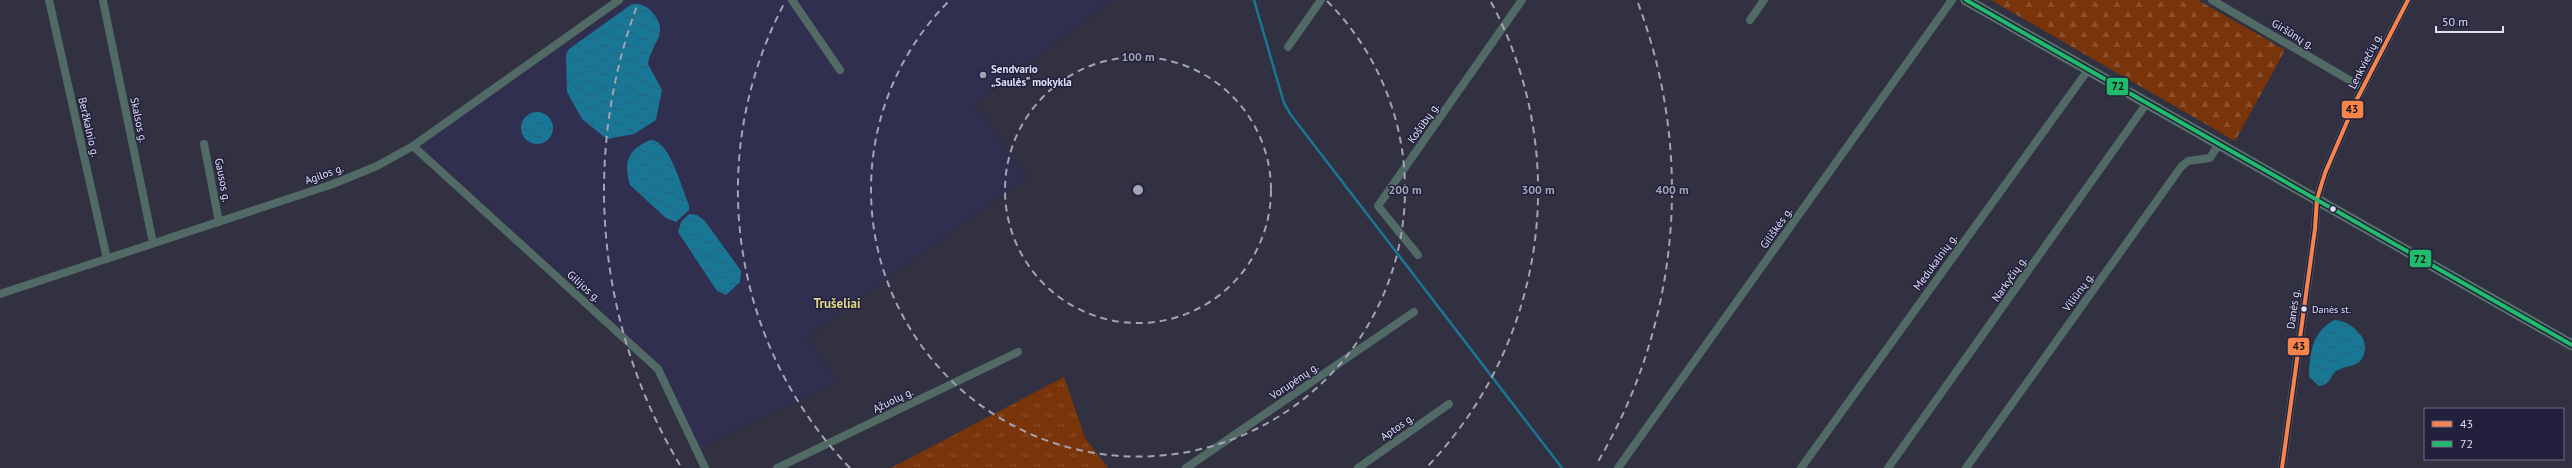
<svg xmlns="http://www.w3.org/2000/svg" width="2572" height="468" font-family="'PT Sans',sans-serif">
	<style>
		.built { fill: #302f50 }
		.grass { fill: url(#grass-tufts) }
		.forest { fill: url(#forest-firs) }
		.water { fill: url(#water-ripples) }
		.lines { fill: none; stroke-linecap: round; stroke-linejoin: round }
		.stream { stroke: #197695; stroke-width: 2.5 }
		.minor { stroke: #516a65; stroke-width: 8 }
		.secondary { stroke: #547269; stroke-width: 11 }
		.bus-1-casing { stroke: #22203d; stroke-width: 7 }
		.bus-2-casing { stroke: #22203d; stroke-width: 7 }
		.bus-1 { stroke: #f8844c; stroke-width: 4 }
		.bus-2 { stroke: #20bc6c; stroke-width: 4 }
		.ring { fill: none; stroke: #a2a3b5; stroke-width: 2; stroke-dasharray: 7 5 }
		.poi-dot { fill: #a2a3b5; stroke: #22203d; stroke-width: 1.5 }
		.bus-dot { fill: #dfe0f4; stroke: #22203d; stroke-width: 1.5 }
		.labels { text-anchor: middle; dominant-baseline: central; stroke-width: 3; stroke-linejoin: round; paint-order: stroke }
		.bus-label { font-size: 10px; fill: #dfe0f4; stroke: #22203d; text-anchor: start }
		.street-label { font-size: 11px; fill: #dfe0f4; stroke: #22203d }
		.poi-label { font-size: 11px; font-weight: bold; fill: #dfe0f4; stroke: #22203d; text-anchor: start }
		.quarter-label { font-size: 13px; font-weight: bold; fill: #ddd788; stroke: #22203d }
		.centre { fill: #a2a3b5; stroke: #22203d; stroke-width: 2 }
		.ring-label { font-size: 12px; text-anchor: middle; font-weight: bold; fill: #a2a3b5; stroke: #22203d; stroke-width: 3; stroke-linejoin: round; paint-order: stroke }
		.line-badge { stroke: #22203d; stroke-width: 1.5 }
		.pale-badge-label { font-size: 11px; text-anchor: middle; font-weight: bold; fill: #111 }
	</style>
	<defs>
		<pattern id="grass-tufts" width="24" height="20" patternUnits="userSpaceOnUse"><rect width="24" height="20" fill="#7a340a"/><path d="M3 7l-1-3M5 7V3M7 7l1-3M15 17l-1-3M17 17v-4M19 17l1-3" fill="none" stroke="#8c512e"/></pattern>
		<pattern id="forest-firs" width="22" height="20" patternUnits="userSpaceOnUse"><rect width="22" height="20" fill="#7a340a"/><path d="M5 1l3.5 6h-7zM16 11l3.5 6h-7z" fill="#8c512e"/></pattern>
		<pattern id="water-ripples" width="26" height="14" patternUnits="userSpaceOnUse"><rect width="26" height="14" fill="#197695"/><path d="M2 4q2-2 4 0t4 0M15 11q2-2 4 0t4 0" fill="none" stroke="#2c5f73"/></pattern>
	</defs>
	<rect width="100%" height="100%" fill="#313141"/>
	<polygon class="built" points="628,0 1112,0 974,104 1027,177 807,337 837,382 698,448 665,373 657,362 425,149 425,145 428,140"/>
	<polygon class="grass" points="1064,377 1085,438 1108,468 891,468"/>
	<polygon class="forest" points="1991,0 2198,0 2285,50 2235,141"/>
	<g class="water">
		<path d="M632,4C639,3 647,6 652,12C671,33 651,43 648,64L662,90L656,120L634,134L607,139L582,119L567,92L566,54L569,49Z"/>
		<circle cx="537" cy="128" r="16"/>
		<path d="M650,140C670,139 682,190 689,205V210L676,222L666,218L630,185C623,161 628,150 650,140Z"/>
		<polygon points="689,214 697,215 705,221 741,271 740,282 726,295 717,291 678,232 681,222"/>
		<path d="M2334,320C2351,320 2375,341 2361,360C2356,367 2343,366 2336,371C2330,377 2329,386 2319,386L2309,377C2310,351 2312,333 2334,320Z"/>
	</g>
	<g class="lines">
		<polyline class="stream" points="1254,0 1284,103 1291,115 1562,468"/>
		<g class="minor">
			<polyline points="49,0 107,259"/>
			<polyline points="792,0 840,70"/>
			<polyline points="2212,0 2363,88"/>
			<polyline points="103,1 153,243"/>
			<polyline points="1750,20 1764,0"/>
			<polyline points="1288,47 1321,0"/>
			<polyline points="204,144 219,222"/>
			<polyline points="413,146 658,369 705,468"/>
			<polyline points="1418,255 1378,206 1522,0"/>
			<polyline points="0,294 333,184 377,166 413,146 619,0"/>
			<polyline points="777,468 1018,352"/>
			<polyline points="1186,468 1414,312"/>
			<polyline points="1358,468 1449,404"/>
			<polyline points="1618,468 1952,0"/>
			<polyline points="1801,468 2088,70"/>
			<polyline points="1888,468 2147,103"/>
			<polyline points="1966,468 2181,167 2188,161 2210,158 2218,145"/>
			<polyline points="2282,468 2315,229 2317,199 2325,173 2356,101 2408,0"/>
		</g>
		<polyline class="secondary" points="1966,0 2572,345"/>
		<g class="bus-1-casing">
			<polyline id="bus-1" points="2282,468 2315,229 2317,199 2325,173 2356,101 2408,0"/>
		</g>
		<g class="bus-2-casing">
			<polyline id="bus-2" points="1966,0 2572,345"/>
		</g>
		<use href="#bus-1" class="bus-1"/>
		<use href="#bus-2" class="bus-2"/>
	</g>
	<g class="ring">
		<circle cx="1138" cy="190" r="133"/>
		<path d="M1327 1A267 267 0 1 1 949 1"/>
		<path d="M850 468A400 400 0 0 1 785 2M1491 2A400 400 0 0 1 1426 468"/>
		<path d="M680 465A534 534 0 0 1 638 3M1638 3A534 534 0 0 1 1596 465"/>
	</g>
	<circle class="poi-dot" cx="983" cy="75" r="4"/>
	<g class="bus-dot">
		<circle cx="2333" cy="209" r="3.5"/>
		<circle cx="2304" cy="309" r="3.5"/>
	</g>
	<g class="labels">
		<g class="bus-label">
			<text x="2312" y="309">Danės st.</text>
		</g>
		<g class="street-label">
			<text transform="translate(2293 34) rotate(31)">Giršūnų g.</text>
			<text transform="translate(2365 61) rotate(-63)">Lenkviečių g.</text>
			<text transform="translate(139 120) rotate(78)">Skalsos g.</text>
			<text transform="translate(1423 123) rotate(-55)">Košūbų g.</text>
			<text transform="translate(89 127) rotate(77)">Beržkalnio g.</text>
			<text transform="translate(324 174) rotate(-20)">Agilos g.</text>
			<text transform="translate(223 180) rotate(79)">Gausos g.</text>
			<text transform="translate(1776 228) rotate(-55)">Giliškės g.</text>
			<text transform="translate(1935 262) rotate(-54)">Medukalnių g.</text>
			<text transform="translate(2009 279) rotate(-55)">Narkyčių g.</text>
			<text transform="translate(584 286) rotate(42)">Gilijos g.</text>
			<text transform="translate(2078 292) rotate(-54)">Viliūnų g.</text>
			<text transform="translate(2293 309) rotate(-82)">Danės g.</text>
			<text transform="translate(1294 381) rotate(-34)">Vorupėnų g.</text>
			<text transform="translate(893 400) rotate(-26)">Ąžuolų g.</text>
			<text transform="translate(1397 427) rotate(-35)">Aptos g.</text>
		</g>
		<g class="poi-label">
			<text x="991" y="69">Sendvario<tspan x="991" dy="13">„Saulės“ mokykla</tspan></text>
		</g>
		<g class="quarter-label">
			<text x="837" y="303">Trušeliai</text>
		</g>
	</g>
	<circle cx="1138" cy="190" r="6" class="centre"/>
	<g class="ring-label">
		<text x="1138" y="61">100 m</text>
		<text x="1405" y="194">200 m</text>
		<text x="1538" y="194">300 m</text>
		<text x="1672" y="194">400 m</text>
	</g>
	<g class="line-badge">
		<rect x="2106" y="77" width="23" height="19" rx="4" fill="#20bc6c"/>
		<rect x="2341" y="100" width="23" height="19" rx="4" fill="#f8844c"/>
		<rect x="2409" y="249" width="23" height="19" rx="4" fill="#20bc6c"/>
		<rect x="2287" y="337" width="23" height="19" rx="4" fill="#f8844c"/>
	</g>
	<g class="pale-badge-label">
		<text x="2118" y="90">72</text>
		<text x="2352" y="113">43</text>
		<text x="2420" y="263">72</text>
		<text x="2299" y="350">43</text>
	</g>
	<rect x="2424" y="408" width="140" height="52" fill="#22203d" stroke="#6e6d86"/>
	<rect x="2432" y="421" width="20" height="6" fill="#f8844c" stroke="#6e6d86"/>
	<text x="2460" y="428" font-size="12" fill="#dfe0f4">43</text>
	<rect x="2432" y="441" width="20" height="6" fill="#20bc6c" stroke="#6e6d86"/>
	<text x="2460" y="448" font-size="12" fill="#dfe0f4">72</text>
	<path d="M2436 26v6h67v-6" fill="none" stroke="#dfe0f4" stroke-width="2"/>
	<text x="2442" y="26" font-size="12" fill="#dfe0f4" stroke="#22203d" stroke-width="3" paint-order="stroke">50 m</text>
</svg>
